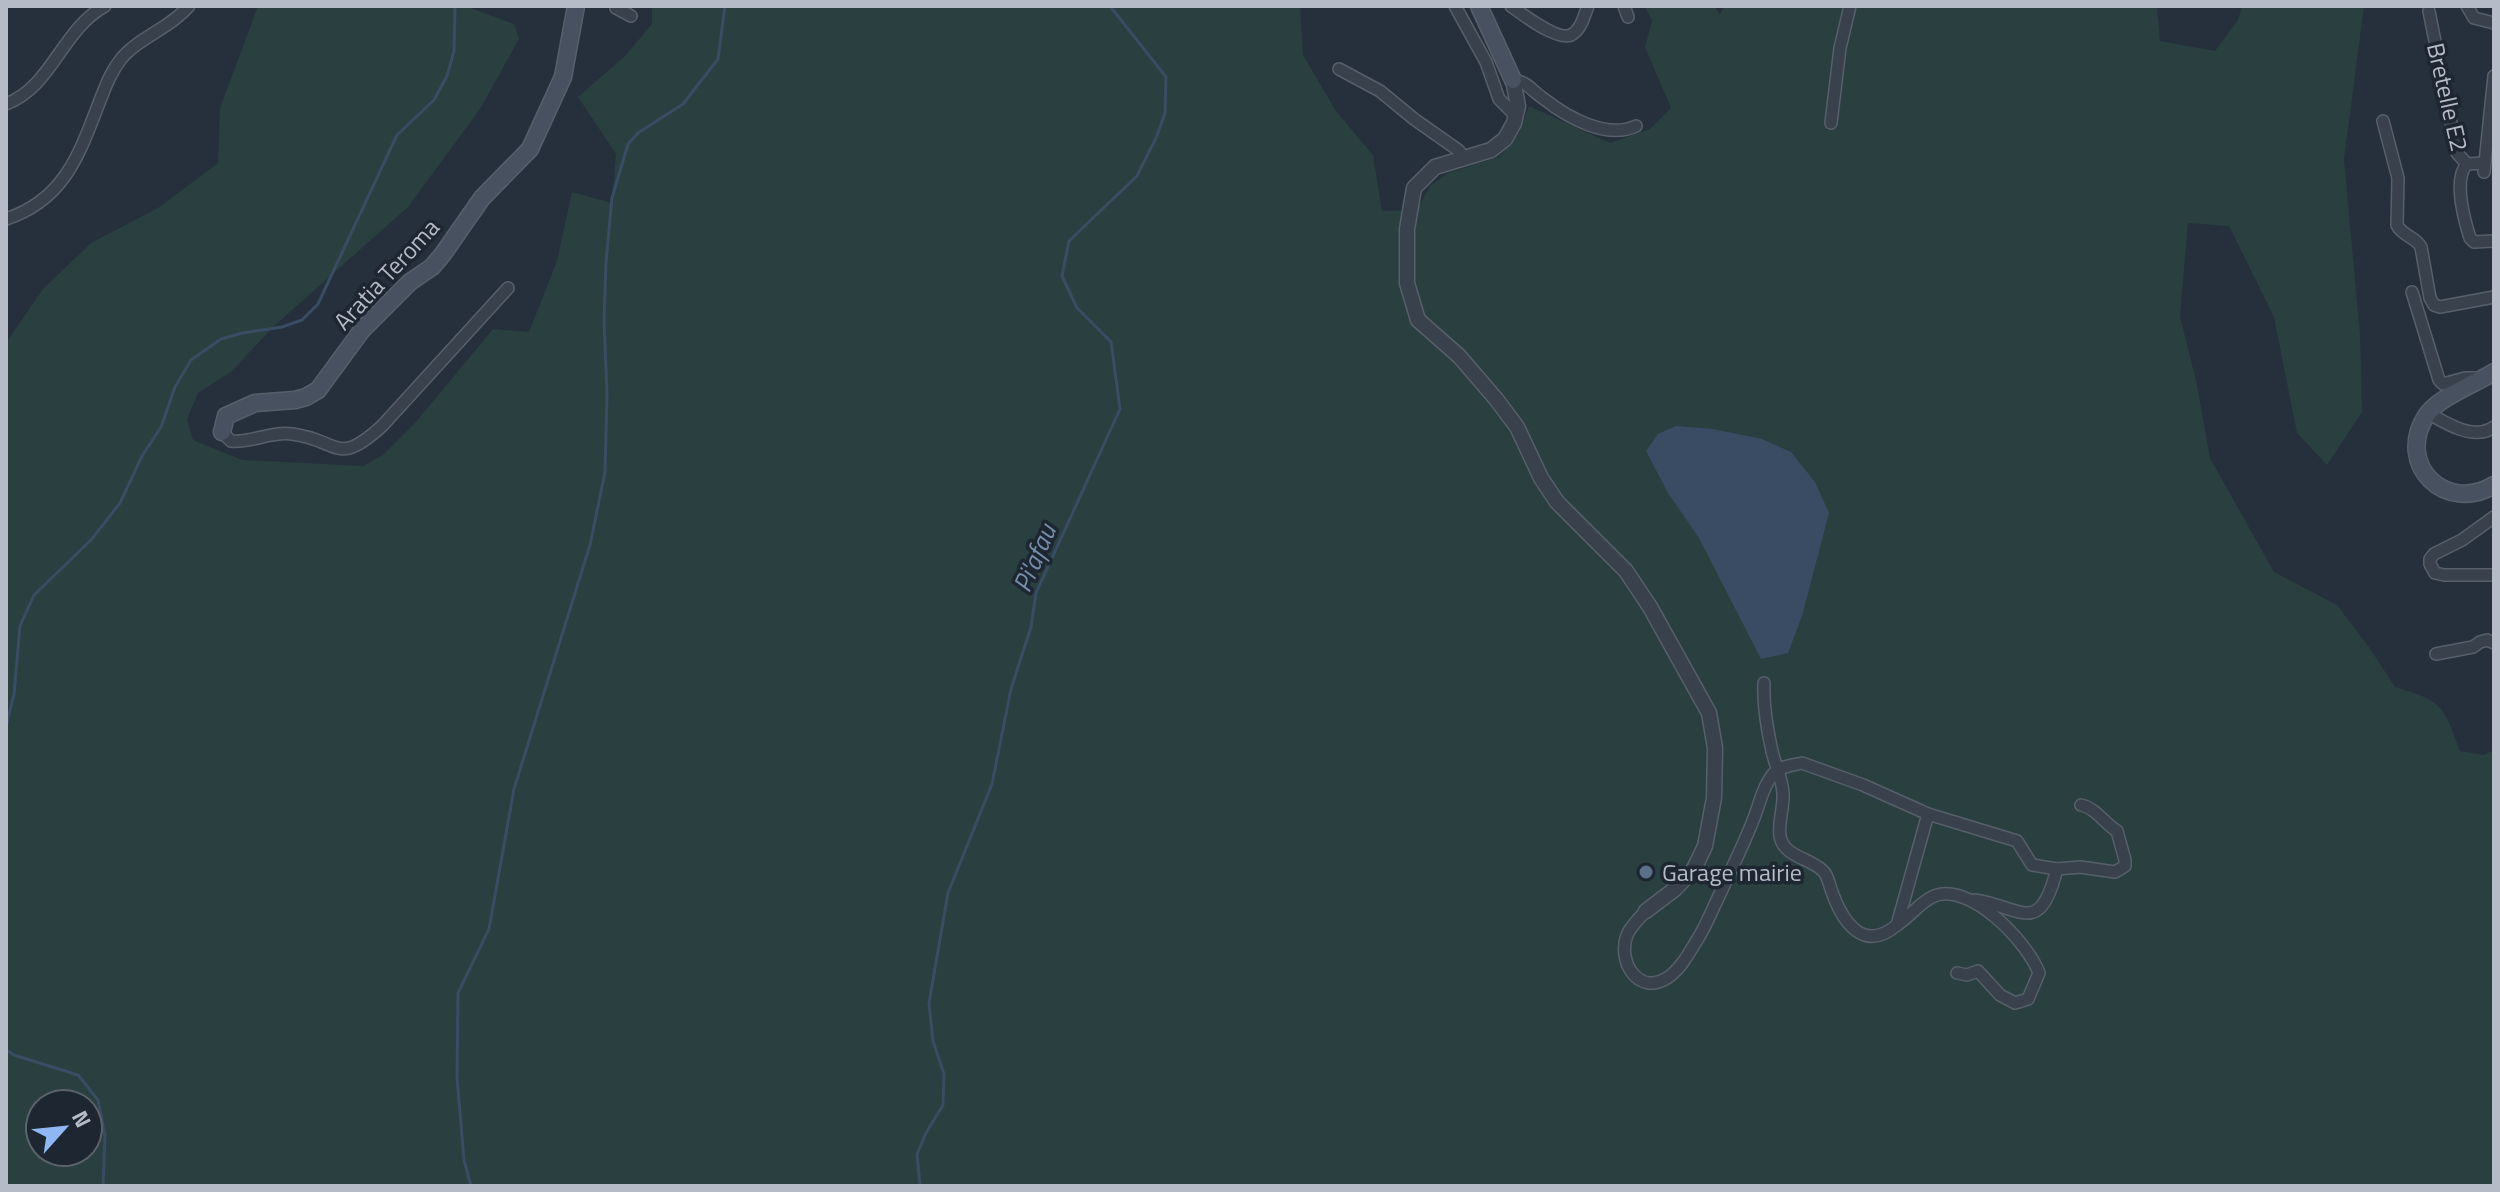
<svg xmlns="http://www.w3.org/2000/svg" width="2500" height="1192" font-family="'Titillium Web',sans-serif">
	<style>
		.green { fill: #2a3f40; fill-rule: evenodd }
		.water { fill: #3a4c63 }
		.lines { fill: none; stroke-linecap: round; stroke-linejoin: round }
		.stream { stroke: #3a4c63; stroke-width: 3 }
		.minor-casing { stroke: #575f6b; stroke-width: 14 }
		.tertiary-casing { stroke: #575f6b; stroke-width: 17 }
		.secondary-casing { stroke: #575f6b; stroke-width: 19 }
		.minor { stroke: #39414d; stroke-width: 11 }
		.tertiary { stroke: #39414d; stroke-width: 14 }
		.secondary { stroke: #47515f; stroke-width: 16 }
		.service-dot { fill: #5c6f8a; stroke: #1e2632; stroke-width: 3 }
		.labels { text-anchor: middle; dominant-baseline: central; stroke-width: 7; stroke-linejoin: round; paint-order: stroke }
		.street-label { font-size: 24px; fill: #b5bcc8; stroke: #1e2632 }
		.poi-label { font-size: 24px; fill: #b5bcc8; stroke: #1e2632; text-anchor: start }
		.water-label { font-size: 26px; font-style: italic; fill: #768eaa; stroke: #1e2632 }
	</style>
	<rect width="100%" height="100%" fill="#25303c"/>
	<path class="green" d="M258,6H470V8L514,24L519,39L480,109L408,207L273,327L232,371L198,393L187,419L193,440L242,460L363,466L383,455L416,422L493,329L529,332L557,261L572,192L612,203L616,154L578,97L624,57L652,24V6H1300L1303,55L1336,111L1373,155L1382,211L1417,210L1430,186L1448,173L1499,157L1519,133L1529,106L1610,143L1650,129L1671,108L1645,47L1652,21L1645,6H1715L1720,15L1724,6H2157L2160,41L2215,51L2238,20L2242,6H2364L2344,159L2360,334L2362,412L2327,465L2297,433L2274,317L2229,226L2188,223L2180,316L2197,385L2210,458L2274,572L2337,605L2369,647L2395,687C2442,701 2443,704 2460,751L2484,755L2494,750V1186H6V343L43,289L91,243L158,208L218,163L220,108ZM40,1104H88V1152H40Z"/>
	<polygon class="water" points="1676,426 1713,429 1762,439 1791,452 1815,482 1829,513 1802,616 1788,653 1761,659 1699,538 1668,493 1646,451 1658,434"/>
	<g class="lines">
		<g class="stream">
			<polyline points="6,727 14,694 20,626 34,595 91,540 120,503 142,456 161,427 175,387 191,360 221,339 242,333 282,327 302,320 318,304 397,135 434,100 447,76 454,51 455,6"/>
			<polyline points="6,1050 14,1055 78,1075 98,1100 105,1136 103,1186"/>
			<polyline points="471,1186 464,1160 457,1078 458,993 489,929 514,789 590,545 605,472 607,394 604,321 606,262 612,198 628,144 638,133 683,104 718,59 725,6"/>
			<polyline points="920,1186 917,1154 926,1133 943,1105 944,1074 933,1041 929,1003 948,893 992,784 1011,689 1031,627 1036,593 1120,409 1111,342 1077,308 1062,276 1069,241 1137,176 1156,138 1165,113 1166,77 1110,6"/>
		</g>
		<g class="minor-casing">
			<g id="minor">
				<polyline points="616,6 616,8 631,16"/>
				<polyline points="1455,6 1486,62 1499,99 1516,116"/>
				<path d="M1511,6C1522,14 1557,41 1571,35C1581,30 1584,16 1588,6"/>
				<polyline points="1624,6 1628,17"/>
				<polyline points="2467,6 2474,18 2494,23"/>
				<polyline points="2429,11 2457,153 2467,164 2484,163"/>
				<polyline points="1339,69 1380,91 1414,119 1458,150 1466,159"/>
				<path d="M1513,80C1528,82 1532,91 1544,99C1567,117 1607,140 1636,126"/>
				<path d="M6,104C52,87 62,29 105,6"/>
				<path d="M2383,121L2398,178L2397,225C2402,236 2415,236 2421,247L2430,298L2434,305L2440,307L2494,297"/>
				<polyline points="1831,123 1840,48 1850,6"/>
				<path d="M2467,164C2453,179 2464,219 2470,238L2474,242L2493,241"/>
				<polyline points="2484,172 2494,76"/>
				<path d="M6,219C64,200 79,155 99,103C105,88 110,73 121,59C138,38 170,28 189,6"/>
				<polyline points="2412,292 2439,380 2443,384 2465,378 2479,378"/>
				<path d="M2428,413C2447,424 2474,441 2494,427"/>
				<path d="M222,432L231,441C252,443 271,431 292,434C340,440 336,468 382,426L508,288"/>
				<polyline points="2494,517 2462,540 2434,554 2430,559 2430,564 2435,573 2444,575 2494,575"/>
				<polyline points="2436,654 2473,647 2480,642 2487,640 2494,643"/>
				<path d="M1764,683C1763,705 1767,729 1772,751C1775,765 1782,778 1783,793C1784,807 1778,822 1780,836C1783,856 1809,858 1822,870C1828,875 1829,884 1832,892C1843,923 1864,953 1897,925L1928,814"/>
				<path d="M1975,900C2024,908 2039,937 2057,869"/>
				<path d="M1646,911C1639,918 1631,926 1627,935C1617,961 1638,996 1667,978C1680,970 1689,953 1697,940C1706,926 1712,910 1719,896C1730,872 1742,848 1752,823C1759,807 1762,787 1774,773C1781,766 1793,765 1802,763L1863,785L1928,814L2017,841L2032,865L2057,869L2080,867L2115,872L2125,866V860L2117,831C2104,823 2096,808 2081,805"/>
				<path d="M1897,925C1909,917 1920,903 1932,897C1969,879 2028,943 2039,973L2028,999L2015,1003L2000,995L1978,971L1967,975L1957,973"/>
			</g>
		</g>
		<g class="tertiary-casing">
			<polyline id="tertiary" points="1513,80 1518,106 1514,123 1505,139 1491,150 1435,167 1414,188 1407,229 1407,283 1418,320 1459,356 1496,399 1517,427 1541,478 1557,502 1626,571 1650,607 1709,713 1715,748 1714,798 1705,846 1694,869 1675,889 1646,911"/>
		</g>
		<g class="secondary-casing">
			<g id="secondary">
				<polyline points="1479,6 1513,80"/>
				<path d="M2494,372C2475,384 2437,398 2426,416C2395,465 2446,514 2494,485"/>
				<polyline points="222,432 226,416 255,403 295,400 306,397 318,390 362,330 410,282 432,267 443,254 482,198 530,149 563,77 576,6"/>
			</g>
		</g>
		<use href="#minor" class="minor"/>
		<use href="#tertiary" class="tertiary"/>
		<use href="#secondary" class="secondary"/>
	</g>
	<circle class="service-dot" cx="1646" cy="872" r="8"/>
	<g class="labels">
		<g class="street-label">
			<text transform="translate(2448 97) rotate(77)">Bretelle E2</text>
			<text transform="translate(386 274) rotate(-47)">Aratia Teroma</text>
		</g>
		<g class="poi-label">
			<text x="1662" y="872">Garage mairie</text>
		</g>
		<g class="water-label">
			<text transform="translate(1034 558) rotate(-67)">Pi'afau</text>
		</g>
	</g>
	<rect width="2500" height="1192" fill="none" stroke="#b5bcc8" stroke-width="16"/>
	<g transform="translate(64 1128) rotate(63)"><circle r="38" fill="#1e2632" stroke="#5a626e" stroke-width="2"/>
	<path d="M0-6L14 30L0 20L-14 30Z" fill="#8fb7f3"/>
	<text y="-12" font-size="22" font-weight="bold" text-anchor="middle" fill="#b5bcc8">N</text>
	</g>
</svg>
